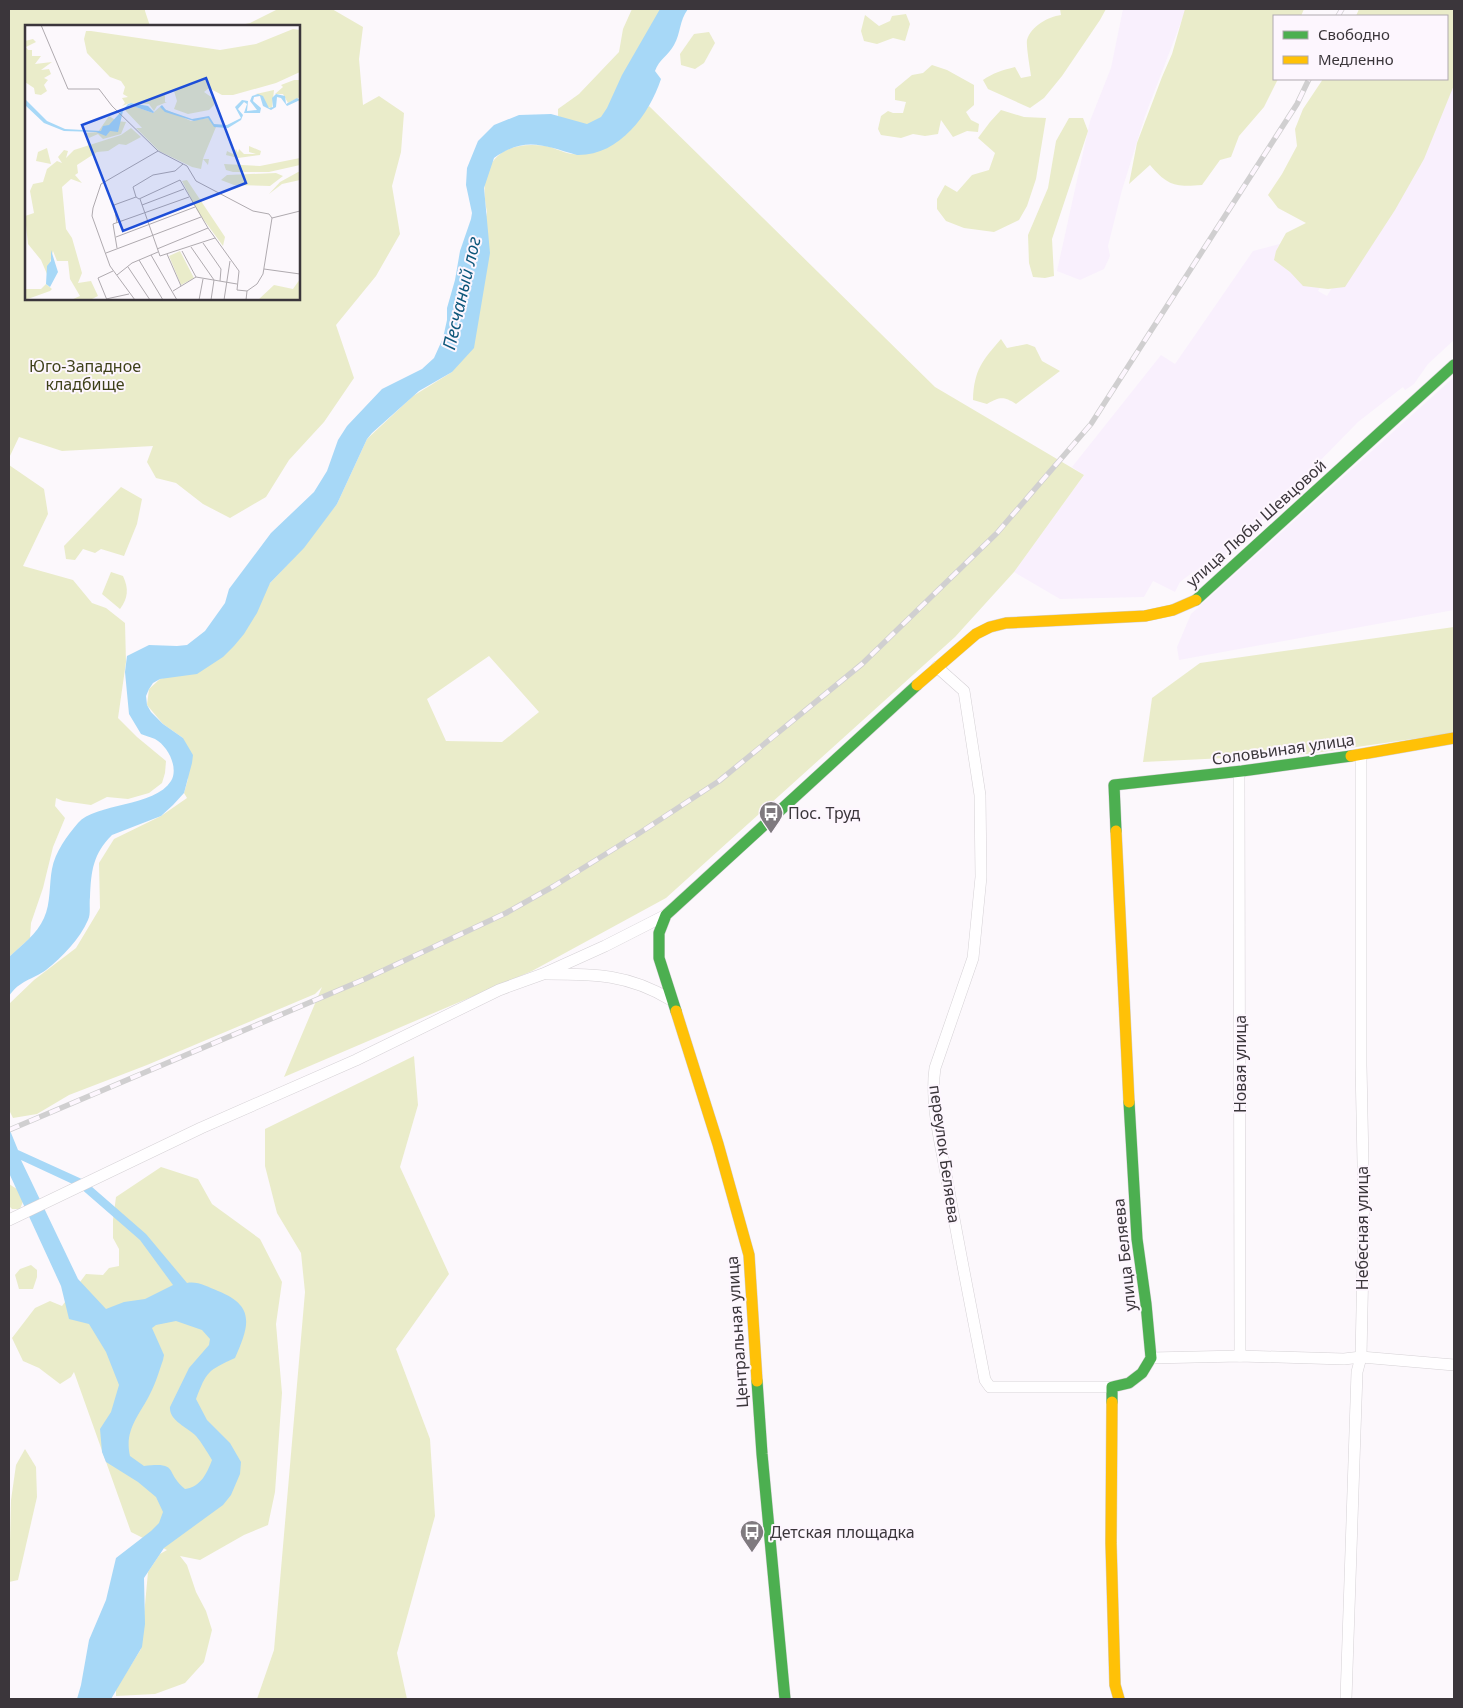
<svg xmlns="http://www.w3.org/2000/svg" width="1463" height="1708" font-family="'Noto Sans',sans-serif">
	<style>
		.industrial { fill: #f9f0fd }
		.green { fill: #eaecca; fill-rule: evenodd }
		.water { fill: #a7d8f7; fill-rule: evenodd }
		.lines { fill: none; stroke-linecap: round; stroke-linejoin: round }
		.street-casing { stroke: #d5d1d5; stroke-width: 12 }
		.fast-casing { stroke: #d5d1d5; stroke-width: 12 }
		.slow-casing { stroke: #d5d1d5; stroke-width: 12 }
		.street { stroke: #fffeff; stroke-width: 11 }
		.fast { stroke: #4caf50; stroke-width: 11 }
		.slow { stroke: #ffc107; stroke-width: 11 }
		.rail-casing { stroke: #d0cfd0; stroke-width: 5.5 }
		.rail { stroke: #fdf6fe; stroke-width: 4; stroke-dasharray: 11; stroke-linecap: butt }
		.labels { text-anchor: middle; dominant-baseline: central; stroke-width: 4; stroke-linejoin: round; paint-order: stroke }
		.park-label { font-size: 16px; fill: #3f411a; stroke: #fdf6fe }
		.street-label { font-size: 16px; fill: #3b363b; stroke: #fdf6fe }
		.poi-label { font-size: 16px; fill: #3b363b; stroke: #fdf6fe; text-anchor: start }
		.water-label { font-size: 18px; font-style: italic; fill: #0e577b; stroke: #fdf6fe }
		.inset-road { fill: none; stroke: #afaaaf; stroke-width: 1 }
		.view { fill: #1d4ed8; fill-opacity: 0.15; stroke: #1d4ed8; stroke-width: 2.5 }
		.inset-edge { fill: none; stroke: #3b363b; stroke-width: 2.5 }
	</style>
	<rect width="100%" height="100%" fill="#fcf8fc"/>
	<g class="industrial">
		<polygon points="1123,9 1186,9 1145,116 1122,190 1108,246 1110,256 1104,269 1080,280 1057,271 1090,121 1111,68"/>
		<polygon points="1454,83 1454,340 1428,364 1414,384 1405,390 1403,387 1358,422 1272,510 1202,579 1193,572 1180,582 1175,592 1153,581 1144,597 1060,599 1014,572 1084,475 1072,467 1161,355 1175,364 1253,251 1303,238 1337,258 1318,291 1327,296 1340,275"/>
		<polygon points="1454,377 1454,610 1179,660 1177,647 1191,614"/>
	</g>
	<g class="green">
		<polygon points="9,9 145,9 145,11 150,26 26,26 26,299 299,299 299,26 236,26 250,23 278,9 332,9 363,27 359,59 363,105 379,96 404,113 401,152 392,186 400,234 376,276 336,325 354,378 324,422 289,460 266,497 230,518 203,504 176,483 156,478 147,462 153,446 62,451 19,437 9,458"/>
		<polygon points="632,9 665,9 658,36 592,131 558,116 558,109 579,94 619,52 623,29"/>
		<path d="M1060,9H1106L1100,20L1062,76L1044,98L1030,108L988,89L983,80C993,73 1003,70 1015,67L1021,78L1031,76C1030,68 1026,46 1027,40C1031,26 1048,17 1061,15Z"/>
		<path d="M1185,9H1304L1301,16H1274V79H1278L1264,107L1239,136L1231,157L1220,160L1202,185C1175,187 1168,186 1150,165L1129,184L1137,143L1162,77L1172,54Z"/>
		<polygon points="1359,9 1454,9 1454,85 1424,159 1395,210 1345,287 1328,289 1303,286 1290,272 1274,260 1276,251 1286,233 1306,223 1278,208 1268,195 1282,174 1297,146 1295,129 1303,109 1323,79 1447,79 1447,16 1356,16"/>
		<polygon points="906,14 910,24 905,41 893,38 877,44 864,41 861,31 865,15 879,26 890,21 892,16"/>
		<polygon points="709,32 715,43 704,63 695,69 681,65 680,54 694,34"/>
		<polygon points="932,65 947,70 974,85 974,105 966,112 971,120 979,124 978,132 967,131 953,137 941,120 938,134 925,136 913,134 901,138 881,135 878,129 881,116 888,111 893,113 903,113 906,102 895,100 895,89 912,75 923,73"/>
		<path d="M649,106L935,387L1084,475L1014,572L955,637L666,898L532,971L284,1077L322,987L315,994L147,1065L69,1095L37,1114L13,1118L9,1110V1004L34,980L76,948L100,908L99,863L114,839L161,816L187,798L184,793L188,779L183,738L163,724L147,705L149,689L160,679L167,677L270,583L290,562L337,504L367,439L413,396L452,372L487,212C477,166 498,139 546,146C556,148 569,156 579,154C587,152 611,144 618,140C627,135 642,114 649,106ZM489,656L539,712L502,742L446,741L427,699Z"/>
		<polygon points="1001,110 1024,117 1046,118 1036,179 1027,206 1019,220 994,232 964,228 946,221 937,209 937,199 945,185 957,192 972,175 989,170 995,153 978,138 990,122"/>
		<polygon points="1069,118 1083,118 1088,131 1052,239 1054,276 1045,278 1033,277 1029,263 1028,235 1048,188 1056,141"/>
		<path d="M1001,339L1007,348L1027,344L1035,347L1042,361L1060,371L1016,404C1003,396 1000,397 987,404L973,400C974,370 982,361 1001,339Z"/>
		<polygon points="9,465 44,489 48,514 23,566 73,580 92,603 106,608 125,623 126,662 118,718 137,737 166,761 165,773 162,783 149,793 128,799 107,797 91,805 63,801 56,798 55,806 65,818 53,847 43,888 31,923 30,938 9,957"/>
		<polygon points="121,487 142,499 137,524 124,556 101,549 95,553 83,549 75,560 66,559 64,546"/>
		<path d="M111,572L123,576C129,589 128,598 120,609L102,594Z"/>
		<polygon points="1454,627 1454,733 1308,754 1143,762 1152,698 1200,663"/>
		<polygon points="414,1056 418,1105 400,1167 449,1274 396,1349 430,1439 435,1516 397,1653 407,1699 257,1699 274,1650 305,1292 301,1253 277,1213 265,1166 265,1129"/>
		<polygon points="161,1167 198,1179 212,1204 260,1239 282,1282 276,1324 282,1393 275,1492 268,1525 244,1535 200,1560 180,1556 187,1565 196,1592 206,1611 212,1630 204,1662 185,1683 155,1694 116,1696 116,1689 141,1649 148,1572 160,1554 167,1550 131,1532 74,1372 71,1377 60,1384 39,1368 23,1361 12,1338 35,1308 50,1301 62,1306 86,1274 103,1275 109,1268 119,1266 119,1249 113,1238 113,1220 116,1197"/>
		<polygon points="9,1184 20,1191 24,1199 20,1209 12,1209 9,1206"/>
		<polygon points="31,1265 37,1270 37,1277 33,1289 19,1289 15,1275 20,1269"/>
		<polygon points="25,1449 36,1467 37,1497 18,1580 9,1582 11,1500 16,1465"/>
	</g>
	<g class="water">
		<path d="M660,9H688C679,21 681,33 674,45C668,56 659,59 655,71L661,79C649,115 619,156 577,155C543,145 525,136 494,158L484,188L490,253L474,348L452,372L419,391L372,433L367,439L337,504L304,548L270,583L257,613L244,634L234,646L223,657L197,674L160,679L153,683L149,689L146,696L147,705L151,712L163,724L183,738L193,755L192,763L184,793L173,805L161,816L112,835C93,854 91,871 90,897C89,905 91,914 88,920C80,939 62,957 46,970C32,980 20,980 9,996V957C22,945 37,934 44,918C51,903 49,884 52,869C55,852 67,836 78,823C95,803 155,807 171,781C179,768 168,746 155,739C151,737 145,736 141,734L129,714L125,672L127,656L149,645L177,646L187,645L205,631L225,603L229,589L271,533L314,492L327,471L338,440L347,426L382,389L422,369L434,358L443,338L447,320V308L455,280L460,251L471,219L472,213L466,185L467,168L478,141L494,125L519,115L551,114L587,124L601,117L607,108L622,75Z"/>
		<path d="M9,1128L18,1150L84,1180L146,1234L187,1283C198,1281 208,1287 218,1291C256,1306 249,1326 235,1358C207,1371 207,1371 196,1399L207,1420L230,1443L241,1462L240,1474L231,1495L223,1505L164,1548L144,1578L145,1624L142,1647L111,1699H77L81,1685L89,1640L106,1600L116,1558L151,1531L159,1523L163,1512L156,1497L138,1482L106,1462L102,1452L100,1429L111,1412L119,1385L106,1352L89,1324L69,1319L61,1286L9,1173ZM21,1160L79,1187L140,1240L173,1285L145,1299L124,1302L106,1309L78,1279ZM176,1321L202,1330L210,1339L209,1345L189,1368L170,1407C169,1421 187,1427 196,1436C202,1443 207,1452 212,1460C207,1473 201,1487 185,1489C164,1472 180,1462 144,1466L130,1456C124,1430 139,1416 150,1394C156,1383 159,1371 163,1360L164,1355L152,1328L156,1325Z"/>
	</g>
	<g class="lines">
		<g class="street-casing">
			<g id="street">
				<path d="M937,667L964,691L980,795L981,877L973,958L935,1068C930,1101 940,1141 946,1174C958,1243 972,1312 985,1380L990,1387H1112"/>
				<polyline points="1239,772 1240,1356"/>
				<path d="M547,974C594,974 629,974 671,1000"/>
				<polyline points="9,1220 201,1128 356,1060 499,990 543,974 605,946 666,915"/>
				<polyline points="1151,1358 1240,1356 1344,1359 1361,1357 1454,1365"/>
				<polyline points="1346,1699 1357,1372 1361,1357 1364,1213 1361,1065 1361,755"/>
			</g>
		</g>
		<g class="fast-casing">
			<g id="fast">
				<polyline points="1196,600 1454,365"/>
				<polyline points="1116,831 1114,785 1242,771 1351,756"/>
				<polyline points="676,1011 659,958 659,933 666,915 917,685"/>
				<polyline points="757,1381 762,1454 785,1699"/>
				<polyline points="1112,1402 1112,1387 1129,1383 1142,1373 1151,1358 1146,1304 1137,1239 1129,1102"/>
			</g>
		</g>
		<g class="slow-casing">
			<g id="slow">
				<polyline points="917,685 976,634 990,627 1006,623 1145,616 1173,610 1196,600"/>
				<polyline points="1351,756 1454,738"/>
				<polyline points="1116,831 1129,1102"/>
				<polyline points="676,1011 718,1144 749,1255 757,1381"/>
				<polyline points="1112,1402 1111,1543 1115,1685 1119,1699"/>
			</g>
		</g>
		<use href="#street" class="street"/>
		<use href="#fast" class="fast"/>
		<use href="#slow" class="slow"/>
		<g class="rail-casing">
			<g id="rail">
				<polyline points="1338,16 1342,9"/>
				<polyline points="9,1130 365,979 506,913 554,886 638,834 719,781 862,664 997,533 1091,424 1297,104 1309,79"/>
			</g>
		</g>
		<use href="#rail" class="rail"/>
	</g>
	<defs>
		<g id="bus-pin" transform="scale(1.25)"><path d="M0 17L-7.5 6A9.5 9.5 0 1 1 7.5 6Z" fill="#7f7a7f" stroke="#fdf6fe"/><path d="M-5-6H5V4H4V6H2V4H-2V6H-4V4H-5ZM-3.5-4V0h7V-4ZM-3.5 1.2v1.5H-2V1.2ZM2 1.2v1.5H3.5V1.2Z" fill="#fff"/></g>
	</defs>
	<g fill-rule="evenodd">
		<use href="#bus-pin" x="771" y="813"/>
		<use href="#bus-pin" x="752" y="1532"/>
	</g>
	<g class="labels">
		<g class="park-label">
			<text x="85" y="366">Юго-Западное<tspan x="85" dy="18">кладбище</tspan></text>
		</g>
		<g class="street-label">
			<text transform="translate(1256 523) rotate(-42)">улица Любы Шевцовой</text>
			<text transform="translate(1283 749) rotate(-8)">Соловьиная улица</text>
			<text transform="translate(1240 1064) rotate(-90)">Новая улица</text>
			<text transform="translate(945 1154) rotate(82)">переулок Беляева</text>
			<text transform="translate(1362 1228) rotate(-90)">Небесная улица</text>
			<text transform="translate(1124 1255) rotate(-96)">улица Беляева</text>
			<text transform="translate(737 1332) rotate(-94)">Центральная улица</text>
		</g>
		<g class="poi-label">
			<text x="788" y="813">Пос. Труд</text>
			<text x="770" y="1532">Детская площадка</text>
		</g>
		<g class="water-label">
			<text transform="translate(461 293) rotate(-77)">Песчаный лог</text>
		</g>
	</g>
	<g transform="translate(25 25)">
		<rect width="275" height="275" fill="#fcf8fc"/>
		<path d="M268,4L275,5V47L251,58L208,70H197L184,63L179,67L189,74V80L184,85L163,89L149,84L152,76L149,66L140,70V77H142L132,81L129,86L124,79L105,78L97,81L100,78L97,73L103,72L98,69L100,62L96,56L85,52L62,28L59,14L61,6H66L195,25L231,19ZM8,14L11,17L1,22L3,25H7V31H16L10,39L27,37L16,45L24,44L26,49L19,53L23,55L19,60L22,66L16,70L10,69L9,63L0,57V16ZM269,55H275V72L263,78L258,69H250L258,62L256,60ZM249,65L247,83L241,82L238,72L231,69ZM105,80L128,88L135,82L166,96L183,93L191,102L179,131L178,134H184L183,140L178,134L176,144L167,142L134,126L111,103H117L100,85ZM84,91L92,96L101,97L96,109L78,114L73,109L64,113L61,108L73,107ZM106,103L116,112L101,120L94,119L83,126L72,127L52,140L53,148L50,150L57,158L46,154L37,162L41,204L47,213L57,248L53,258L66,256L73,271L65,275H46L55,271L45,254L43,236H32L28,226L22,249L16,235L3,219L0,191L9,188L5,166L8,159L18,157L22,144L32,136L37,138L33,132L39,125L43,126L41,133L49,125L96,110ZM224,121L236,126L235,130L213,133L201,130L202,126L208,129L211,124L213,128L214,124L219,129H231L224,127ZM22,123L26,139L11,136L13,127ZM275,133V140L244,147H208L201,145L199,139L235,141ZM275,146V155L257,159L244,169L255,157ZM251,148L258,151L245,161L209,160L196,155L202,150ZM162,155L200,212L198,221L173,187L157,156ZM155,226L169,253L156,260L144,231ZM275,254V275H233L249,260L268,264ZM21,259L27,264L25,266L0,275V264H16Z" fill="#eaecca"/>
		<path d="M233,69L238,71L244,83L248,82L247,73L251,69L260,71L261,79L272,73L275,75L262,81L256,73L252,72L251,82L246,85L238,81L235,71L229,72L228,76L236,83L235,88H219L222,79L219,77L213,84L218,90L216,95L203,103L189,102L183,93L169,96L140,87L135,82L128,88L105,80L98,86L93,107L85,106L81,111L71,107L39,106L19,98L0,80V74L22,96L40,104L76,106L78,101L84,100L103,79L106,78L123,81L129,87L137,80L141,85L167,94L184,91L189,99L202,100L216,93L210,82L217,75L223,76L222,86L232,85L225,76L227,71ZM26,225L33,247L25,262L21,259L22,241L26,236Z" fill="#a7d8f7"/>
		<path class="inset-road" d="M16,0L43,64H74L87,81L133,126L162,141L171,156L228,186L244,189L247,193M111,172L108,162L128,150L150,146L158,139M115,174L135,231L190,213M117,180L159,164M247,193L275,186M92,198L89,180L111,172L114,174L155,155L183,203L214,246L212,265L222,266M91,212L170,182M178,218L196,244L195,256M166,222L189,255L186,275M92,223L88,199L164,172M132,224L183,203M157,226L171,252M81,228L176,192M142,229L156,261M126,230L152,275M114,235L138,275M103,242L125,275M239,244L275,249M92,250L107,238L133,227M148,266L171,252L212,259M81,274L104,269M82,275L73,253L88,246M110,275L85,241L67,191L68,183L76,159L133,126M174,275L178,254M199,275L205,236M221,275L222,266L232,259L238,249L247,193"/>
		<path class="view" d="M181,53L221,158L98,206L57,100Z"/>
		<rect width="275" height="275" class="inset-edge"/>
	</g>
	<rect width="1463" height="1708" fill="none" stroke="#3b363b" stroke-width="20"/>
	<rect x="1273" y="15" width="175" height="65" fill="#fdf6fe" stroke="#afa9b0"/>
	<rect x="1283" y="31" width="25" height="8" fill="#4caf50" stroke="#afa9b0"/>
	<text x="1318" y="40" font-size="15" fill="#3b363b">Свободно</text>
	<rect x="1283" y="56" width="25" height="8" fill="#ffc107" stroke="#afa9b0"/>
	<text x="1318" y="65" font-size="15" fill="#3b363b">Медленно</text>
</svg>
